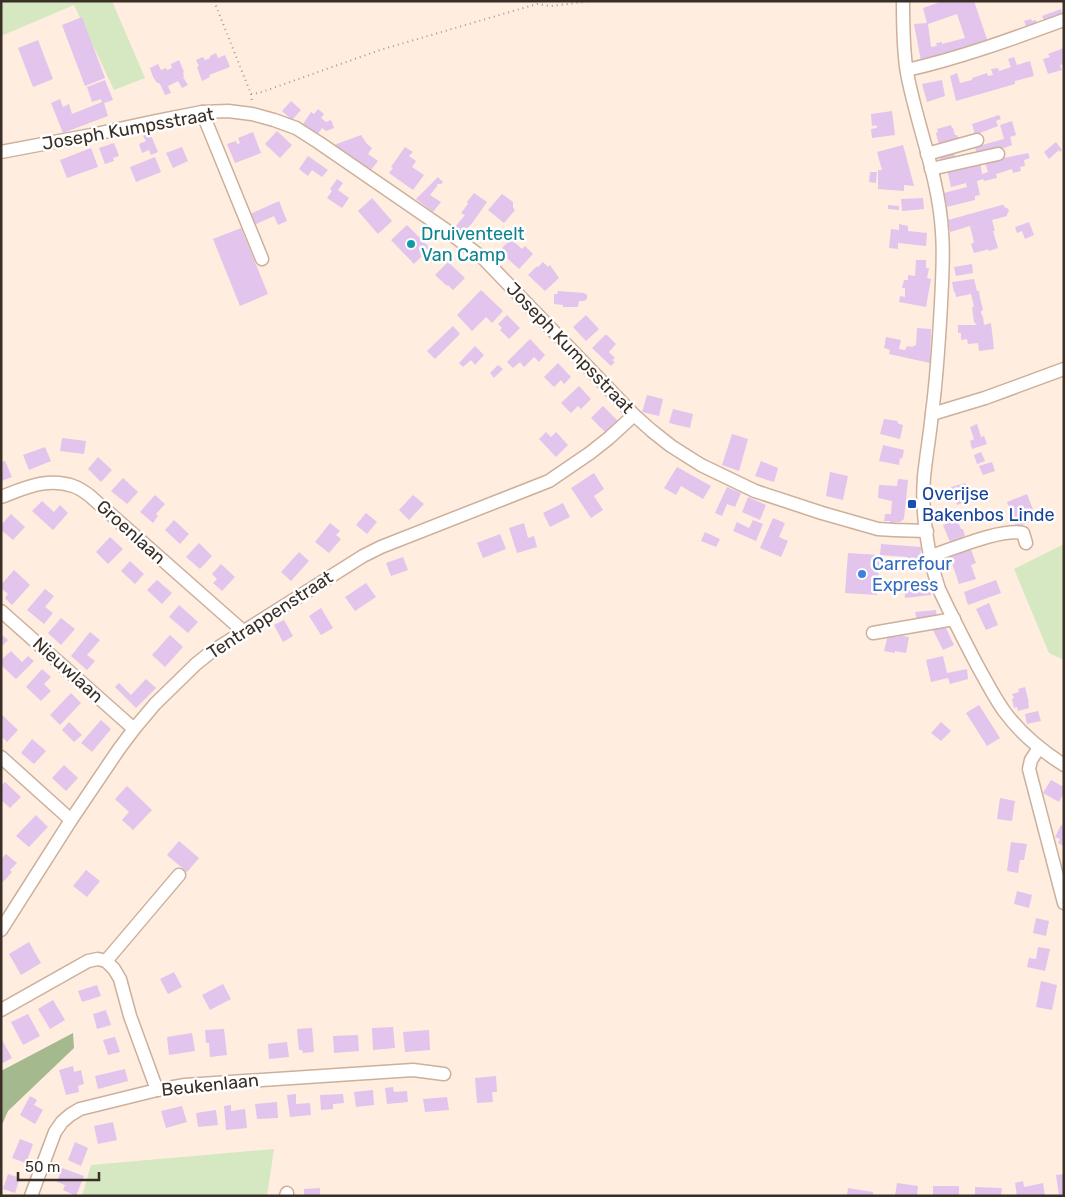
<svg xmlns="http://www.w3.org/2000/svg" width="1065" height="1197" font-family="Rubik,sans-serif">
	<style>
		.green { fill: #d6e8c2 }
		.forest { fill: #a5b98e }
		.building { fill: #e2c4ec; fill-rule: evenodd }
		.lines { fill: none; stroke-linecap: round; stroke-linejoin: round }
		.minor-casing { stroke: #ccb09b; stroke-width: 15 }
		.path { stroke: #a99a8f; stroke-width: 2; stroke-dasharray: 1 4; stroke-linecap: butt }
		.minor { stroke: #fff; stroke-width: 12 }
		.culture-dot { fill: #0f9aa8; stroke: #fefefe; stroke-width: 2 }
		.transit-dot { fill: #1a4fb4; stroke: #fefefe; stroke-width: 2 }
		.shop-dot { fill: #3f7fe0; stroke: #fefefe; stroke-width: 2 }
		.labels { text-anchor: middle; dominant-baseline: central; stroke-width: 5; stroke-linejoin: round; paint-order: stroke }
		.street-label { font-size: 18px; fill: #3a2f26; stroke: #fefefe }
		.culture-label { font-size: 18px; fill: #0d838f; stroke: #fefefe; text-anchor: start }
		.transit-label { font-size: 18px; fill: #164399; stroke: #fefefe; text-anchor: start }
		.shop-label { font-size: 18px; fill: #366cbe; stroke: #fefefe; text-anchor: start }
	</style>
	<rect width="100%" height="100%" fill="#ffede0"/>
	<g class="green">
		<polygon points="1,1 112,1 145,78 114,90 74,5 1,36"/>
		<polygon points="1064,544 1064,660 1049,653 1014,569"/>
		<polygon points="274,1149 267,1196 82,1196 91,1165"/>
	</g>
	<polygon class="forest" points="73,1033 74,1048 8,1111 1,1127 1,1071"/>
	<g class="building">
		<path d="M943,1H974L988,42L921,61L914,24L927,23L923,8ZM957,14L965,38L942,44V42L936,43L937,46L931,47L928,24Z"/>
		<polygon points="1061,9 1063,15 1045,22 1042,16"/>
		<polygon points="82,17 105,78 85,86 62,25"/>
		<polygon points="1031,19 1032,21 1036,20 1037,25 1027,29 1024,21"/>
		<polygon points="38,40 53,79 33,87 18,48"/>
		<polygon points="1064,48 1064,64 1060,65 1062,70 1048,74 1043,59 1050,57 1048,54"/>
		<polygon points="216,53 218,58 225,55 230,67 209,75 210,77 202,81 197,67 199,66 196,60 203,57 205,60 210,58 210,56"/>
		<polygon points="1014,57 1017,65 1030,61 1034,76 1015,81 1015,84 956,101 950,76 957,73 960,83 972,80 972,78 987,73 988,76 993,75 991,69 998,68 999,71 1011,67 1008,59"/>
		<polygon points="179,60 184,72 183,73 184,76 183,77 188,85 182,88 178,81 168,86 171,93 165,95 161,86 159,83 157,83 153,77 150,68 158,64 161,70 166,68 167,70 172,68 171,64"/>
		<polygon points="105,80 113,100 104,103 108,116 63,133 51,103 60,99 63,107 69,104 72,114 102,102 101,99 92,102 87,87"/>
		<polygon points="942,80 945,96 927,102 922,84"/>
		<polygon points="291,101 301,110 292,120 282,111"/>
		<polygon points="318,109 324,114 321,118 326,122 331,120 334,128 326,131 322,128 318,134 303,124 311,112 314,114"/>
		<polygon points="892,111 895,135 872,138 871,129 877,128 876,125 872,126 871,114"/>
		<polygon points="999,115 1001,119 996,121 998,126 975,135 972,124"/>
		<polygon points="1012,121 1016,135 1010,137 1012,145 978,158 975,147 1004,139 1000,125"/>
		<polygon points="951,125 952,128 953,128 955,135 957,135 959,140 939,145 936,133 938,132 937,129"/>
		<polygon points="277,131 292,145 280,158 265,144"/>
		<polygon points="253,132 261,153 235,163 227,144 236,141 237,144 240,143 238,138"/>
		<polygon points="150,133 158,152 151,155 149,150 142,153 139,144 146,141 143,136"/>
		<polygon points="361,135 367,144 372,148 368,154 378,161 370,171 334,145"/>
		<polygon points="1056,142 1062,150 1060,152 1059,150 1049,159 1044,152"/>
		<polygon points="114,143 119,156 113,158 114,161 105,164 99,148"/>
		<polygon points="903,145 914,186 904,185 904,191 878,189 878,170 882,170 877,152"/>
		<polygon points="182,147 188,161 173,168 166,153"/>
		<polygon points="405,147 413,152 409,156 416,161 412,167 424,175 413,190 389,173 393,168 391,167"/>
		<polygon points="91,148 98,167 67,178 60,160"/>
		<polygon points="954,153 957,163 942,166 940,156"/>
		<polygon points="1028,153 1030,158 1024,160 1025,166 1020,167 1021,171 1013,173 1012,169 996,174 997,178 984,181 983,179 977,181 980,195 975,196 975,200 947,207 944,193 967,187 966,183 951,187 947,169 980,162 982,174 988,172 985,162"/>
		<polygon points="308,156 328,170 322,177 312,170 308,176 299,169"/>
		<polygon points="155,157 161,172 136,182 130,167"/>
		<polygon points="870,172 877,172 876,183 869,182"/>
		<polygon points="438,177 443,182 441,184 438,184 437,185 437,186 430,195 441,202 433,212 416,199"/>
		<polygon points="337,179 343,183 338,190 349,198 342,208 327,198 332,191 330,189"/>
		<polygon points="474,193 487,202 473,222 463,233 455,227 465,215 461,213 468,204 467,202"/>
		<polygon points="502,194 513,202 513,208 515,210 504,223 488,210"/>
		<polygon points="372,198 392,221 378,234 358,211"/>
		<polygon points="923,198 924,209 902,211 901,199"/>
		<polygon points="279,201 287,221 278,225 274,216 254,225 250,214"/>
		<polygon points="888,205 899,206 899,210 888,209"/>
		<polygon points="1002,205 1004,205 1004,207 1007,208 1009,210 1008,213 1007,214 1007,216 992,220 995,231 993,231 998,248 989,251 988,249 986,250 974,253 971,244 974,242 970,226 950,232 948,220"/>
		<polygon points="1029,222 1034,235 1025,239 1022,231 1017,233 1015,227"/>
		<polygon points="899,224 908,226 908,231 927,233 926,246 898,243 898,249 889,248 891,229 899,230"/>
		<polygon points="407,225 430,248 414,264 391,240"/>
		<polygon points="241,228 268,294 240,306 213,239"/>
		<polygon points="511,239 522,249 525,246 533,254 519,269 499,251"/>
		<polygon points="916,260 926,260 926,268 929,268 927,278 931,279 926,307 899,302 900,296 905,297 905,288 902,288 904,280 908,280 908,275 915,276"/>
		<polygon points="448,262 465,278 453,290 448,285 447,286 435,275"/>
		<polygon points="543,262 548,267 550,265 559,278 545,291 528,275 537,266 538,267"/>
		<polygon points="972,264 973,273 956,276 954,267"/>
		<polygon points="974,279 977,291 979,291 980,298 983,310 981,311 981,313 983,317 984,325 991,323 994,349 979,351 978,343 968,344 967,339 961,340 961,333 958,333 958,325 977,325 974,322 972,307 974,307 971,294 956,297 955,292 954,292 952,282"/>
		<polygon points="481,290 503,311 492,323 486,317 472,331 457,315"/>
		<polygon points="558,291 584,293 587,295 587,299 584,301 579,301 578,307 563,307 563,305 554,304 554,294 557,294"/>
		<polygon points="507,315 520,328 509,339 500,330 502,328 498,324"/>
		<polygon points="586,315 599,329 586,341 573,327"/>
		<polygon points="453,326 460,334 435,359 427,351"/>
		<polygon points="917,328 931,329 930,363 889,354 890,350 884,348 886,337 901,340 899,349 905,350 907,346 912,347 916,345"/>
		<polygon points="605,335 607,335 616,344 609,352 615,358 612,360 615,362 611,366 592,348"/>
		<polygon points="530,339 545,355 539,362 534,357 524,367 520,362 513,368 507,362"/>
		<polygon points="475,346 484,355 475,365 471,360 463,367 459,363"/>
		<polygon points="558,363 571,377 564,384 561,380 554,387 544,377"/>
		<polygon points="498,365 503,369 494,378 490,373"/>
		<polygon points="579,386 591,399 581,409 578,406 571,413 561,403"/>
		<polygon points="647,395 663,399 659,416 642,412"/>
		<polygon points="603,406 618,421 606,433 591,418"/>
		<polygon points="673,409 693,414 690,428 669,423"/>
		<polygon points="884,419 898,421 897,423 903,425 900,439 880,434"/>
		<polygon points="977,424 981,437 984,436 987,444 972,449 970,441 974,439 970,427"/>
		<polygon points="546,432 551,437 556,432 568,445 556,457 539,439"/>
		<polygon points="732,434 748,439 739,471 722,465"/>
		<polygon points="62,438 86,441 84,454 60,451"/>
		<polygon points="883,445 904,450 902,459 900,458 899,465 879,461"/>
		<polygon points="45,447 51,461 29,470 23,455"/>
		<polygon points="981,452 985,461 977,464 974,455"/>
		<polygon points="98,457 112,470 101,482 88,469"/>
		<polygon points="5,461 12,477 1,481 1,462"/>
		<polygon points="761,461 778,468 774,482 755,476"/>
		<polygon points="992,462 995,471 983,475 979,466"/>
		<polygon points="677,467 711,486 703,499 681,486 676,495 664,488"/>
		<polygon points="830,472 848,476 843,500 826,496"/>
		<polygon points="594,473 604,489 594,496 603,510 591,518 571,488"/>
		<polygon points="123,478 138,492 127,504 111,491"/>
		<polygon points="898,479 908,480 904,519 900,522 890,523 890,521 884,521 885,514 891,514 892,501 878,498 879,485 897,486"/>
		<polygon points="965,483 972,499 957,505 951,487"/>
		<polygon points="727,487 741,493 735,507 727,504 722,516 715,513"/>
		<polygon points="1027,494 1037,520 1016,527 1007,502"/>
		<polygon points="155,495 165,504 156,514 158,516 153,523 140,512"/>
		<polygon points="413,495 424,504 409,520 399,510"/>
		<polygon points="748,497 766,505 760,520 742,512"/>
		<polygon points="42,501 54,512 60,505 68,513 53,530 32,511"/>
		<polygon points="563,503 570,517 550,527 543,513"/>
		<polygon points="366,513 377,522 367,534 356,525"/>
		<polygon points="11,514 25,527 13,540 1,530 1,525"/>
		<polygon points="773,518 785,523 779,537 788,541 781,557 760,548"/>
		<polygon points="174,520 189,534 180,544 165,530"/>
		<polygon points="753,520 763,524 756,541 733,531 737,522 749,528"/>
		<polygon points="957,520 961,529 963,529 965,536 950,542 943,525"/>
		<polygon points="330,523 340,531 336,535 341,539 329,553 315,542"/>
		<polygon points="524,523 528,538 534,536 537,547 517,553 509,528"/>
		<polygon points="705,532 720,539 716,547 701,541"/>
		<polygon points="500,534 506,549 483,558 477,543"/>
		<polygon points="110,537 123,549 108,564 96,552"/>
		<polygon points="199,543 212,556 200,569 186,557"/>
		<polygon points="881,544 921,547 920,561 906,560 907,557 880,555"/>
		<polygon points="970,547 976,563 971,565 976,579 959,584 949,554"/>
		<polygon points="299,552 309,561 291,581 281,572"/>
		<polygon points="848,553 880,555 877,595 845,593"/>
		<polygon points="403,557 408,570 391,576 386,563"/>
		<polygon points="130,561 144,574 135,584 121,571"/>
		<polygon points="221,564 235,577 222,591 213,583 217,579 212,574"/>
		<polygon points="14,570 30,585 12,605 5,598 8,594 1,588 1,585"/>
		<polygon points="157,580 172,593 162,604 147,590"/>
		<polygon points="996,580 1001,593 968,605 964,592"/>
		<polygon points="366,583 376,597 355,611 345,597"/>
		<polygon points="922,583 923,587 930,587 931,595 905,598 904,585"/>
		<polygon points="45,589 54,596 45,607 53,613 44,624 27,610"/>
		<polygon points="989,603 998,625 986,630 976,609"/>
		<polygon points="179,605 198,622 188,633 169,617"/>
		<polygon points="321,608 333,628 321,635 309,616"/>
		<polygon points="936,610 937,618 917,621 915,612"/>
		<polygon points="61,618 75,629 61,645 48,633"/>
		<polygon points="284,620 293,636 283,642 274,625"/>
		<polygon points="944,624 954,645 943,650 933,630"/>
		<polygon points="90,632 100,640 87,655 95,661 87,670 71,656"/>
		<polygon points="1,634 8,640 1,647"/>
		<polygon points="170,635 183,647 165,667 152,655"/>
		<polygon points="888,635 898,637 898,635 909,637 906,653 895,651 895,653 884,651"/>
		<polygon points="11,651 22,662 28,656 34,661 16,679 1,665 1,660"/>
		<polygon points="943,656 947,673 967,669 968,679 950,684 948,678 931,682 926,660"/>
		<polygon points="42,669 51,677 44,684 51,691 41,701 26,687"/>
		<polygon points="146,679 156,688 136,708 115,687 119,683 131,695"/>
		<polygon points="1025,687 1029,703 1028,703 1029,708 1018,711 1017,707 1014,708 1012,699 1014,698 1012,694 1019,692 1018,689"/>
		<polygon points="71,693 81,703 60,725 50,715"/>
		<polygon points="979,705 1000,738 987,746 966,713"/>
		<polygon points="1038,711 1041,721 1027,724 1025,714"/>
		<polygon points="1,714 18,730 7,742 1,736"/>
		<polygon points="101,720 111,729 92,752 81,743"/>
		<polygon points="69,722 82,735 74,742 62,730"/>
		<polygon points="941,722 951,731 941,741 931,733"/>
		<polygon points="32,739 46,751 34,764 21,753"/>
		<polygon points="64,765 78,778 66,791 52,778"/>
		<polygon points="1051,780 1064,787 1064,793 1059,802 1043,793"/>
		<polygon points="5,782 21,797 10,808 1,800 1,786"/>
		<polygon points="127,786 152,810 133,830 122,820 129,812 115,799"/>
		<polygon points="1000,798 1015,801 1012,821 997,819"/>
		<polygon points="36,815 48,827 29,847 16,836"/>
		<polygon points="1061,825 1064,826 1064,846 1058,843 1060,839 1055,837"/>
		<polygon points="179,841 199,858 187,872 167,855"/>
		<polygon points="1011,842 1027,844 1024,860 1020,860 1018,873 1007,871"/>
		<polygon points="6,854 17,863 10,870 12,872 3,882 1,880 1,859"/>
		<polygon points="86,870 100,881 87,897 73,886"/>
		<polygon points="1017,891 1032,895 1029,908 1014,904"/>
		<polygon points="1036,918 1049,921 1046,936 1033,933"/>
		<polygon points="29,942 41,963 21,975 9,954"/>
		<polygon points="1038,947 1050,949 1045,971 1027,967 1029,958 1036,959"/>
		<polygon points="174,972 182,987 168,994 160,979"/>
		<polygon points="1041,981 1057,985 1052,1010 1036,1007"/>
		<polygon points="223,984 231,999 210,1010 202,995"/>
		<polygon points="97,985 101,996 82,1002 78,991"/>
		<polygon points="53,1000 65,1020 50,1029 38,1009"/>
		<polygon points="106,1010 111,1025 97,1029 93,1014"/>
		<polygon points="28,1014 40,1036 23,1045 11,1022"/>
		<polygon points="393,1027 395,1048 373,1050 372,1028"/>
		<polygon points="312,1028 314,1052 303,1053 302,1050 299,1050 297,1029"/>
		<polygon points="224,1029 227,1055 210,1057 209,1043 206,1043 205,1030"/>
		<polygon points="429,1030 430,1050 405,1052 403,1032"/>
		<polygon points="192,1033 195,1051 169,1055 167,1037"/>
		<polygon points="358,1035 359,1051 334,1053 333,1036"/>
		<polygon points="115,1037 120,1052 108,1055 103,1040"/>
		<polygon points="1,1038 12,1058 1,1064"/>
		<polygon points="287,1042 289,1057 269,1059 268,1044"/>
		<polygon points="73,1066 74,1072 81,1070 84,1084 78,1086 79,1092 66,1095 59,1070"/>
		<polygon points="125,1069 128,1081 98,1089 95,1076"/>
		<polygon points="496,1076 497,1092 492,1092 493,1102 477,1103 475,1078"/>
		<polygon points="393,1087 394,1092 407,1091 408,1102 387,1104 385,1088"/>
		<polygon points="373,1090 374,1105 356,1107 354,1092"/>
		<polygon points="296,1094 296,1104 310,1103 311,1115 290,1117 287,1095"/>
		<polygon points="343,1094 344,1103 333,1104 333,1109 321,1110 320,1095"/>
		<polygon points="30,1096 37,1100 34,1105 43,1110 35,1124 20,1115"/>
		<polygon points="447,1097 449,1110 425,1112 423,1099"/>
		<polygon points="277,1102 278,1118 257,1119 255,1104"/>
		<polygon points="231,1105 231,1111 245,1109 247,1128 226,1130 224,1106"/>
		<polygon points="182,1106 187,1122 166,1128 161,1111"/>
		<polygon points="216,1110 218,1125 198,1127 196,1113"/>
		<polygon points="113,1122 117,1140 98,1144 94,1126"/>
		<polygon points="20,1139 33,1144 26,1163 12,1158"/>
		<polygon points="75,1142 88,1148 81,1166 68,1160"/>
		<polygon points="62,1168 84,1176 76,1196 63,1190 65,1185 57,1182"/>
		<polygon points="8,1174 20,1178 15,1193 3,1189"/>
		<polygon points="1064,1174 1064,1196 1059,1196 1056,1175"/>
		<polygon points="1023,1181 1024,1187 1043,1183 1045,1196 1017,1196 1015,1183"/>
		<polygon points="897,1183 918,1186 917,1196 895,1196"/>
		<rect x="933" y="1186" width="26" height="10"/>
		<polygon points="975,1187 1002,1188 1001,1196 975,1196"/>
		<polygon points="320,1188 320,1196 304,1196 304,1189"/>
		<polygon points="848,1188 873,1192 873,1196 847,1196"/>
	</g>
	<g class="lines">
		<g class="minor-casing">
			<g id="minor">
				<path d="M903,1C903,25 903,50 907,73C917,126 939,178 942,232C944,256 942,280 941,304C939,340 937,377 932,413C930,435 926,456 924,477C921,512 928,556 939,589C951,615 964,640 977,665C986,681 994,697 1004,711C1020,733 1042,751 1064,765"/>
				<path d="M907,70C960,58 1012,39 1064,20"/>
				<polyline points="202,112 262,259"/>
				<polyline points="1,152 91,135 156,121 202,112 228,111 252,114 274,120 296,128 318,142 446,230 484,259 634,415 652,431 671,446 701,465 755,491 822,513 878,529 894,530 927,531"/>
				<polyline points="927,154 977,140"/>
				<polyline points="931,169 998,154"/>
				<polyline points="932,414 985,398 1064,369"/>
				<path d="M1,497C25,488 48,477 73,486C79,488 85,492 90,496L243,631"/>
				<path d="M931,556C953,549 1001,528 1023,533L1026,543"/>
				<polyline points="1,611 134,729"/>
				<polyline points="873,633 954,619"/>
				<polyline points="1039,748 1031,760 1029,769 1064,903"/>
				<polyline points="1,757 71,820"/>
				<polyline points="1,930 71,820 119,749 134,729 155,704 196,664 211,652 363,556 381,547 549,481 590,453 609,438 634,415"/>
				<polyline points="106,961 114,969 120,979 130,1016 157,1090"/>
				<polyline points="1,1010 88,961 98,959 106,961 179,875"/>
				<polyline points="31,1196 55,1132 62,1122 70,1115 80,1109 157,1090 185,1085 413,1070 444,1074"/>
				<polyline points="286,1196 287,1193"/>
			</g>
		</g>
		<g class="path">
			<polyline points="214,1 251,94 252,102"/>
			<polyline points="251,94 259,93 380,50 537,4 551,6 592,1"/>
		</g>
		<use href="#minor" class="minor"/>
	</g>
	<circle class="culture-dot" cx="411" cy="244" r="5"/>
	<rect class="transit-dot" x="907" y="499" width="10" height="10" rx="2.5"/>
	<circle class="shop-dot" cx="862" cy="574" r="5"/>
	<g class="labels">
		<g class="street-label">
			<text transform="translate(128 129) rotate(-10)">Joseph Kumpsstraat</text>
			<text transform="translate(570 348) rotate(46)">Joseph Kumpsstraat</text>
			<text transform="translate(131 532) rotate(42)">Groenlaan</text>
			<text transform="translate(270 615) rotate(-33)">Tentrappenstraat</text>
			<text transform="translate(68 670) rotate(42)">Nieuwlaan</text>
			<text transform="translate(210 1085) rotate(-6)">Beukenlaan</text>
		</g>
		<g class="culture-label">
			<text x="421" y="234">Druiventeelt<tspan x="421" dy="21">Van Camp</tspan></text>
		</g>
		<g class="transit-label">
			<text x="922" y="494">Overijse<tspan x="922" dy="21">Bakenbos Linde</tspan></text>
		</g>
		<g class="shop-label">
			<text x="872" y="564">Carrefour<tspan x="872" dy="21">Express</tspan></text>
		</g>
	</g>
	<rect width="1065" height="1197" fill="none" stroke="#3a2f26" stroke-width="5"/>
	<path d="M18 1172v8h81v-8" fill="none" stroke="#3a2f26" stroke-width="2.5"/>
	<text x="25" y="1172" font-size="15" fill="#3a2f26" stroke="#fefefe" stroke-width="4" paint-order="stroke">50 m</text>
</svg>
